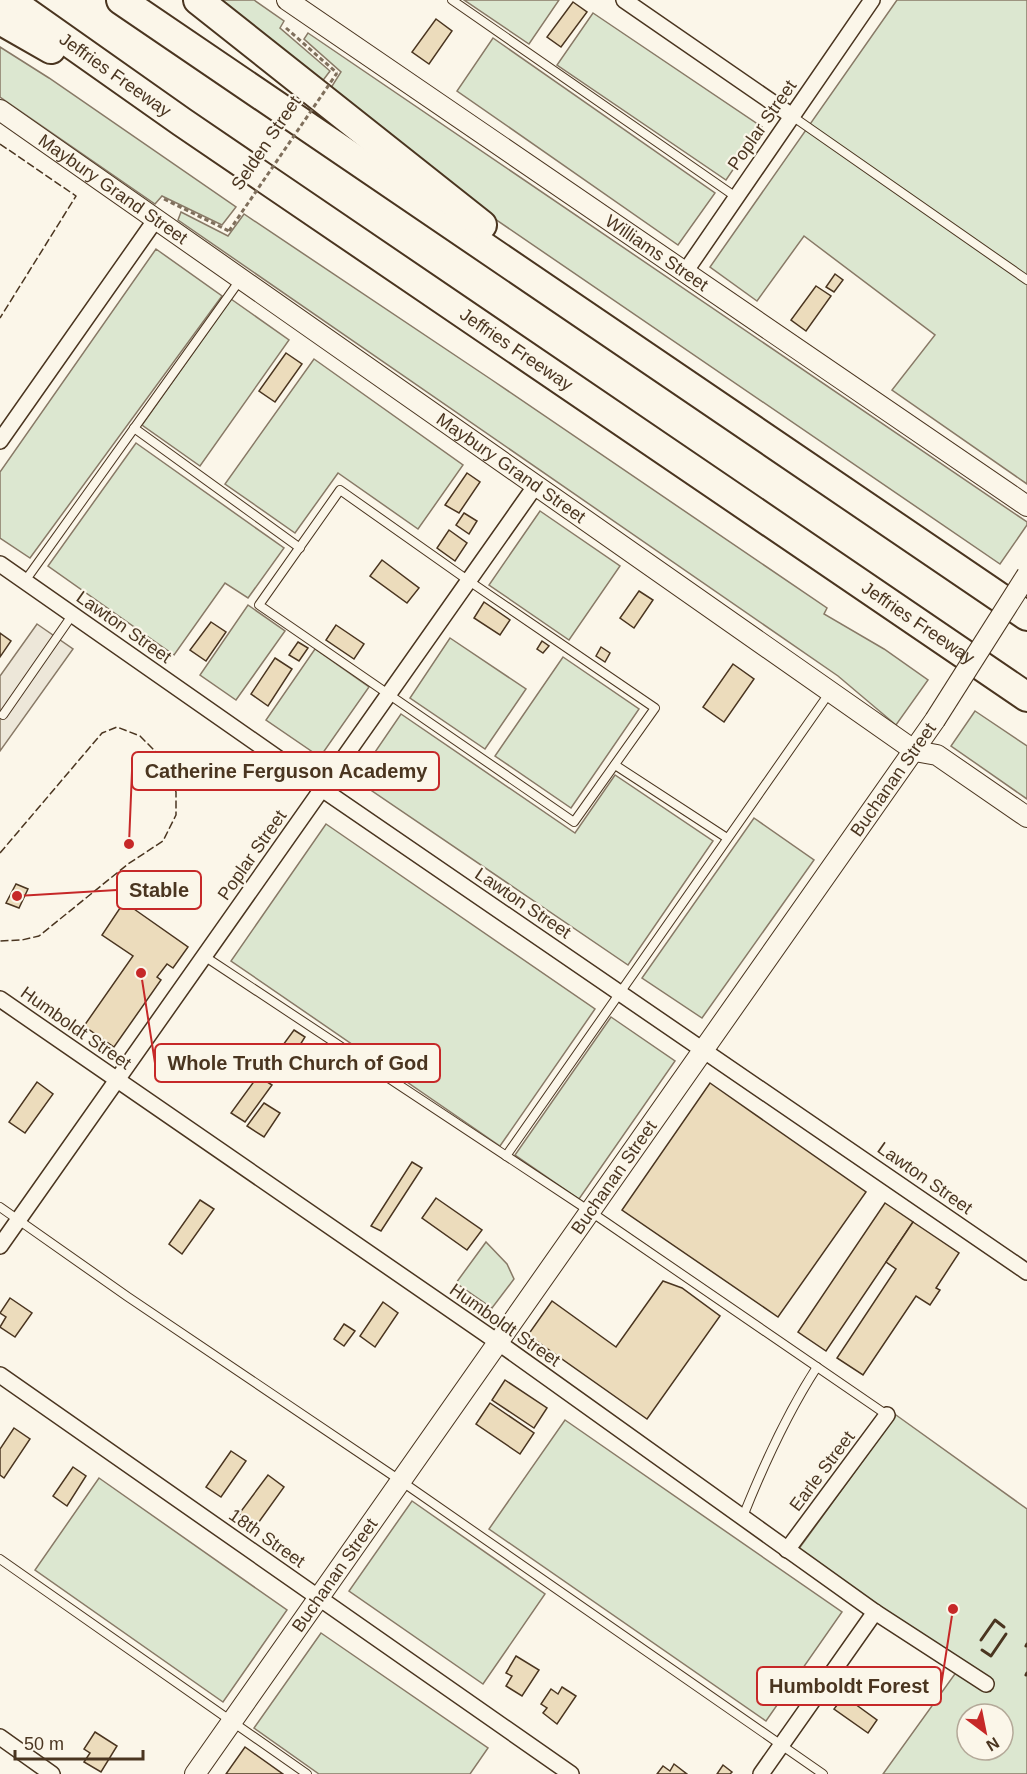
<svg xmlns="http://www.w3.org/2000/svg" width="1027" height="1774" font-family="Arial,sans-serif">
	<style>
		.green { fill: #dce7d0; stroke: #887966; stroke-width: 1.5; fill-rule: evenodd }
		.parking { fill: #ede7d9; stroke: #887966; stroke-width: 1.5 }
		.building { fill: #ecdcbc; stroke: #4a3520; stroke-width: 1.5 }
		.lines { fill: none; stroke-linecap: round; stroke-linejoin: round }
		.service-casing { stroke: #4a3520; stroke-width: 10 }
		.minor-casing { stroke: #4a3520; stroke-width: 18 }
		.tertiary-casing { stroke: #4a3520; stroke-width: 22 }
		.motorway-casing { stroke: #4a3520; stroke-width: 32 }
		.path { stroke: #7f6f5c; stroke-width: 3; stroke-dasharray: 4.5 3; stroke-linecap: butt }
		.service { stroke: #fbf6e9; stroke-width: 8 }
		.minor { stroke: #fbf6e9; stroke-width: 15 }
		.tertiary { stroke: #fbf6e9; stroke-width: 20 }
		.motorway { stroke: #fbf6e9; stroke-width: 28 }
		.tertiary-bridge-casing { stroke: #4a3520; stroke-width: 22; stroke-linecap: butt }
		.path-bridge { stroke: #7f6f5c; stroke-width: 3; stroke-dasharray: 4.5 3; stroke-linecap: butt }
		.tertiary-bridge { stroke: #fbf6e9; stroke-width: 20 }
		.fence { stroke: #4a3520; stroke-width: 1.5; stroke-dasharray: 8 3; stroke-linecap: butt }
		.wall { stroke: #4a3520; stroke-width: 3 }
		.labels { text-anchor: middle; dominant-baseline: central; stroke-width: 4.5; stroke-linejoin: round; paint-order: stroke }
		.street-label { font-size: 18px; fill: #4a3520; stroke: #fbf6e9 }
		.leader { fill: none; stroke: #c62828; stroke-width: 2 }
		.callout-dot { fill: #c62828; stroke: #fbf6e9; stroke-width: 2 }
		.callout { fill: #fbf6e9; stroke: #c62828; stroke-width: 2 }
		.callout-label { font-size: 20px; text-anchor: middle; font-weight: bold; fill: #4a3520 }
	</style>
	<rect width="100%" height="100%" fill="#fbf6e9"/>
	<g class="green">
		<polygon points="208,0 254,0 284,21 280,28 330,71 318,87"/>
		<polygon points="464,0 559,0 529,44"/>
		<polygon points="897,0 1027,0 1027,484 892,390 935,335 804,236 757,301 710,267"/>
		<polygon points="593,13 762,127 726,180 557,65"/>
		<polygon points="308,33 1027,522 1027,525 1000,564 473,204 327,94 341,72 304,39"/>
		<polygon points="493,38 715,193 678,245 457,91"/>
		<polygon points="0,47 49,78 236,207 222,225 162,196 155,204 0,97"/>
		<polygon points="181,212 228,236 244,214 492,380 827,608 824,614 884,649 928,680 896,725 838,676 178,220"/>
		<polygon points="156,249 222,296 30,558 0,538 0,472"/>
		<polygon points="231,299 289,340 200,466 142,425"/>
		<polygon points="314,359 463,465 418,529 338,473 295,533 225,484"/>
		<polygon points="136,443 284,548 248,598 225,583 174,655 48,566"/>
		<polygon points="540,511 620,566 569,640 489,585"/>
		<polygon points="248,605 285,631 236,700 200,675"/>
		<polygon points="450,638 526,689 485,749 410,698"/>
		<polygon points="315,649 369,687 320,757 266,720"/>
		<polygon points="563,657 639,709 571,808 495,756"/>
		<polygon points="975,711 1027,746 1027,799 951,746"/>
		<polygon points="401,714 575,833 615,775 713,841 628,965 356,780"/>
		<polygon points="754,818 814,860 702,1018 642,978"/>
		<polygon points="326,824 595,1009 500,1146 231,961"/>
		<polygon points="611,1017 675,1061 579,1199 515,1155"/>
		<polygon points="486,1242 507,1264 514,1279 492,1308 456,1283"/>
		<path d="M896,1415L1027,1509V1774H883L960,1667L798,1550ZM967,1714H1003V1750H967Z"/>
		<polygon points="565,1420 842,1612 766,1721 489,1529"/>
		<polygon points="99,1478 287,1610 223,1702 35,1570"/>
		<polygon points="412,1501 545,1594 483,1684 349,1591"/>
		<polygon points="321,1633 488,1748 470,1774 319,1774 254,1728"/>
	</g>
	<polygon class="parking" points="37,624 73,649 0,751 0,676"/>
	<g class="building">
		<polygon points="573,2 587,12 561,47 547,37"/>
		<polygon points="436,19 452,31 429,64 412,52"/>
		<polygon points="835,274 843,280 834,292 826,287"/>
		<polygon points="816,286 831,296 806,331 791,320"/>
		<polygon points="286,353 302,364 275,402 259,391"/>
		<polygon points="467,473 480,482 459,513 445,505"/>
		<polygon points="464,513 477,521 469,534 456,525"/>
		<polygon points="449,530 467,543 455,561 437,548"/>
		<polygon points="382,560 419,588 407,603 370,576"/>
		<polygon points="639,591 653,600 634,628 620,618"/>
		<polygon points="484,602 510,620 500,635 474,618"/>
		<polygon points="211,622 226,632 206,661 190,650"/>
		<polygon points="336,625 364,644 354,659 326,640"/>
		<polygon points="0,633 11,641 0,657"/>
		<polygon points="542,641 549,646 543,653 537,649"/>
		<polygon points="298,642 308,648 299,661 289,655"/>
		<polygon points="601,647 610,653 605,662 596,656"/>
		<polygon points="275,658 292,669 268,706 251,694"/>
		<polygon points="733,664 754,679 724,722 703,707"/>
		<polygon points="16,884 28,889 19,908 6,903"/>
		<polygon points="124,902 188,947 173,968 167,964 157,977 161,980 114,1047 84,1026 133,956 102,935"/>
		<polygon points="294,1030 305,1037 295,1053 283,1045"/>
		<polygon points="258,1076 272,1085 245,1122 231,1113"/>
		<polygon points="37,1082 53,1094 25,1133 9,1122"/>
		<polygon points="710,1083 866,1192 778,1317 622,1210"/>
		<polygon points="264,1103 280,1113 264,1137 247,1126"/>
		<polygon points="412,1162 422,1168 381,1231 371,1226"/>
		<polygon points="436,1198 482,1230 467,1250 422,1218"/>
		<polygon points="200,1200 214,1209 182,1254 169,1244"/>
		<polygon points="885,1203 913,1222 826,1351 798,1332"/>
		<polygon points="913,1222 959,1253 936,1288 940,1290 930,1305 916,1296 863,1375 837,1358 896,1269 886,1262"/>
		<polygon points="663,1281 682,1288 720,1316 647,1419 528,1335 552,1301 616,1347"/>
		<polygon points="10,1298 32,1313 15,1337 0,1327 6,1317 0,1313"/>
		<polygon points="383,1302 398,1313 375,1347 360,1336"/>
		<polygon points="344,1324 355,1331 344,1346 334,1339"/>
		<polygon points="505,1380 547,1408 534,1428 492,1400"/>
		<polygon points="490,1403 534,1433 520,1454 476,1424"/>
		<polygon points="14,1428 30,1439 4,1478 0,1475 0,1449"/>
		<polygon points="231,1451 246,1461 221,1497 206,1487"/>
		<polygon points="73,1467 86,1476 67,1506 53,1496"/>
		<polygon points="268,1475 284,1487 256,1526 239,1514"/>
		<polygon points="516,1656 539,1670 522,1696 506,1686 512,1676 506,1673"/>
		<polygon points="562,1687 576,1696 557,1724 543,1713 547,1708 541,1704 551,1689 558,1694"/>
		<polygon points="844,1696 877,1720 868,1733 834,1709"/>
		<polygon points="95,1732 117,1746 101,1772 84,1762 90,1753 84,1749"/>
		<polygon points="245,1747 283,1774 226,1774"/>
		<polygon points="674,1764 687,1774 657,1774 663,1766 670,1771"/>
		<polygon points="723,1765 732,1772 730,1774 717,1774"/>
	</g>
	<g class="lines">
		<g class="service-casing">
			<g id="service">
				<polyline points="452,0 736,197"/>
				<polyline points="792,116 1027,280"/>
				<polyline points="134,428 300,548"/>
				<polygon points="340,490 469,581 655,708 574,822 259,605"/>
				<polyline points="25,581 240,280"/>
				<polyline points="3,715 73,614"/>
				<polyline points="615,765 727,838"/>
				<polyline points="204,956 591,1212 887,1415"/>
				<polyline points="506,1156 830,692"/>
				<polyline points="0,1207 128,1297 401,1481 823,1774"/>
				<path d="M742,1519C763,1466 786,1415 817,1367"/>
				<polyline points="0,1559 307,1774"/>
			</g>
		</g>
		<g class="minor-casing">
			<g id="minor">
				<polyline points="624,0 792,116"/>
				<polyline points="685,272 872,0"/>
				<polyline points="0,441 156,219"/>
				<polyline points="0,564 322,789 1027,1272"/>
				<polyline points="0,999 499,1343 875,1612 986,1684"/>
				<polyline points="0,1246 536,485"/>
				<polyline points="0,1375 571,1774"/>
				<polyline points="787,1550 887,1415"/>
				<polyline points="0,1737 52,1774"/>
				<polyline points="761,1774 875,1612"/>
			</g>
		</g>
		<g class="tertiary-casing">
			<g id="tertiary">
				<path id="s1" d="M287,0L1027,506"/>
				<path id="s2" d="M0,110L915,751L937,755L1027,817"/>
				<path id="s3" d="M195,1774L935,720"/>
			</g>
		</g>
		<g class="motorway-casing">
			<g id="motorway">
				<path id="s4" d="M9,0L182,122L1027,697"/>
				<polyline points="121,0 1027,616"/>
				<polyline points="198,0 482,225"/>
				<polyline points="0,20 51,49"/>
			</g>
		</g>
		<g class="path">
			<polyline points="286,28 337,73"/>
			<polyline points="164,199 229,231"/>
		</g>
		<use href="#service" class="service"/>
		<use href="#minor" class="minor"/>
		<use href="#tertiary" class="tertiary"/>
		<use href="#motorway" class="motorway"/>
		<g class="tertiary-bridge-casing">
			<polyline id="tertiary-bridge" points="935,720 1027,575"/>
		</g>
		<polyline class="path-bridge" points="229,231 337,73"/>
		<use href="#tertiary-bridge" class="tertiary-bridge"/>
		<g class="fence">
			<polyline points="0,144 76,196 0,318"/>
			<polyline points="0,853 102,733 117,727 140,736 165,761 176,792 176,815 163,841 128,864 39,936 22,940 0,941"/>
		</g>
		<g class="wall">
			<polyline points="981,1640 995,1620 1004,1627"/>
			<polyline points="1026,1646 1027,1644"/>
			<polyline points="982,1650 991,1656 1006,1634"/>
			<polyline points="1026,1675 1027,1673"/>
		</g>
	</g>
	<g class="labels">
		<g class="street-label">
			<text stroke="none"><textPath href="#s4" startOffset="130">Jeffries Freeway</textPath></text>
			<text transform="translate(762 125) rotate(-55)">Poplar Street</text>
			<text transform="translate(266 143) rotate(-56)">Selden Street</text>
			<text stroke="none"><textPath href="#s2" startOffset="138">Maybury Grand Street</textPath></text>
			<text stroke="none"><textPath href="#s1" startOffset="448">Williams Street</textPath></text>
			<text stroke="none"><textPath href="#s4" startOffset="616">Jeffries Freeway</textPath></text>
			<text stroke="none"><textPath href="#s2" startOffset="624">Maybury Grand Street</textPath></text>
			<text stroke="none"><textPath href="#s4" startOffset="1102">Jeffries Freeway</textPath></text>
			<text transform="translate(124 627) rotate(35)">Lawton Street</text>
			<text stroke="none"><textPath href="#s3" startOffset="1215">Buchanan Street</textPath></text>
			<text transform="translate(252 855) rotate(-55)">Poplar Street</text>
			<text transform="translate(523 903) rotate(34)">Lawton Street</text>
			<text transform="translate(76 1028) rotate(35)">Humboldt Street</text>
			<text stroke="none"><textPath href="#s3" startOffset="729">Buchanan Street</textPath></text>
			<text transform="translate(925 1178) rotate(35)">Lawton Street</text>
			<text transform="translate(505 1325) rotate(35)">Humboldt Street</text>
			<text transform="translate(822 1471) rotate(-53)">Earle Street</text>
			<text transform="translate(267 1538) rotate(35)">18th Street</text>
			<text stroke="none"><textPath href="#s3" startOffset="243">Buchanan Street</textPath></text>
		</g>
	</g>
	<path class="leader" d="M129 844L132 771M17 896L117 890M141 973L155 1063M953 1609L941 1686"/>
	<g class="callout-dot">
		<circle cx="129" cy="844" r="6"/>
		<circle cx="17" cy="896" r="6"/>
		<circle cx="141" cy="973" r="6"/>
		<circle cx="953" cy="1609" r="6"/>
	</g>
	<g class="callout">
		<rect x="132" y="752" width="307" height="38" rx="6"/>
		<rect x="117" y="871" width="84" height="38" rx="6"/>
		<rect x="155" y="1044" width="285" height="38" rx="6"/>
		<rect x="757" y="1667" width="184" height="38" rx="6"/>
	</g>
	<g class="callout-label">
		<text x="286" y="778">Catherine Ferguson Academy</text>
		<text x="159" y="897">Stable</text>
		<text x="298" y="1070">Whole Truth Church of God</text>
		<text x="849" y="1693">Humboldt Forest</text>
	</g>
	<g transform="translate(985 1732) rotate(148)"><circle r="28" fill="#fbf6e9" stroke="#b4a999" stroke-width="1.5"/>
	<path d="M0-4.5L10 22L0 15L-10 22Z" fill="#c62828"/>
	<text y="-9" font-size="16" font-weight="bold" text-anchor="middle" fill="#4a3520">N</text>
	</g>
	<path d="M15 1750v9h128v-9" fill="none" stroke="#4a3520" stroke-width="3"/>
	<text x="24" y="1750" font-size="18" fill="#4a3520" stroke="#fbf6e9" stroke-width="4.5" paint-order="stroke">50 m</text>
</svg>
